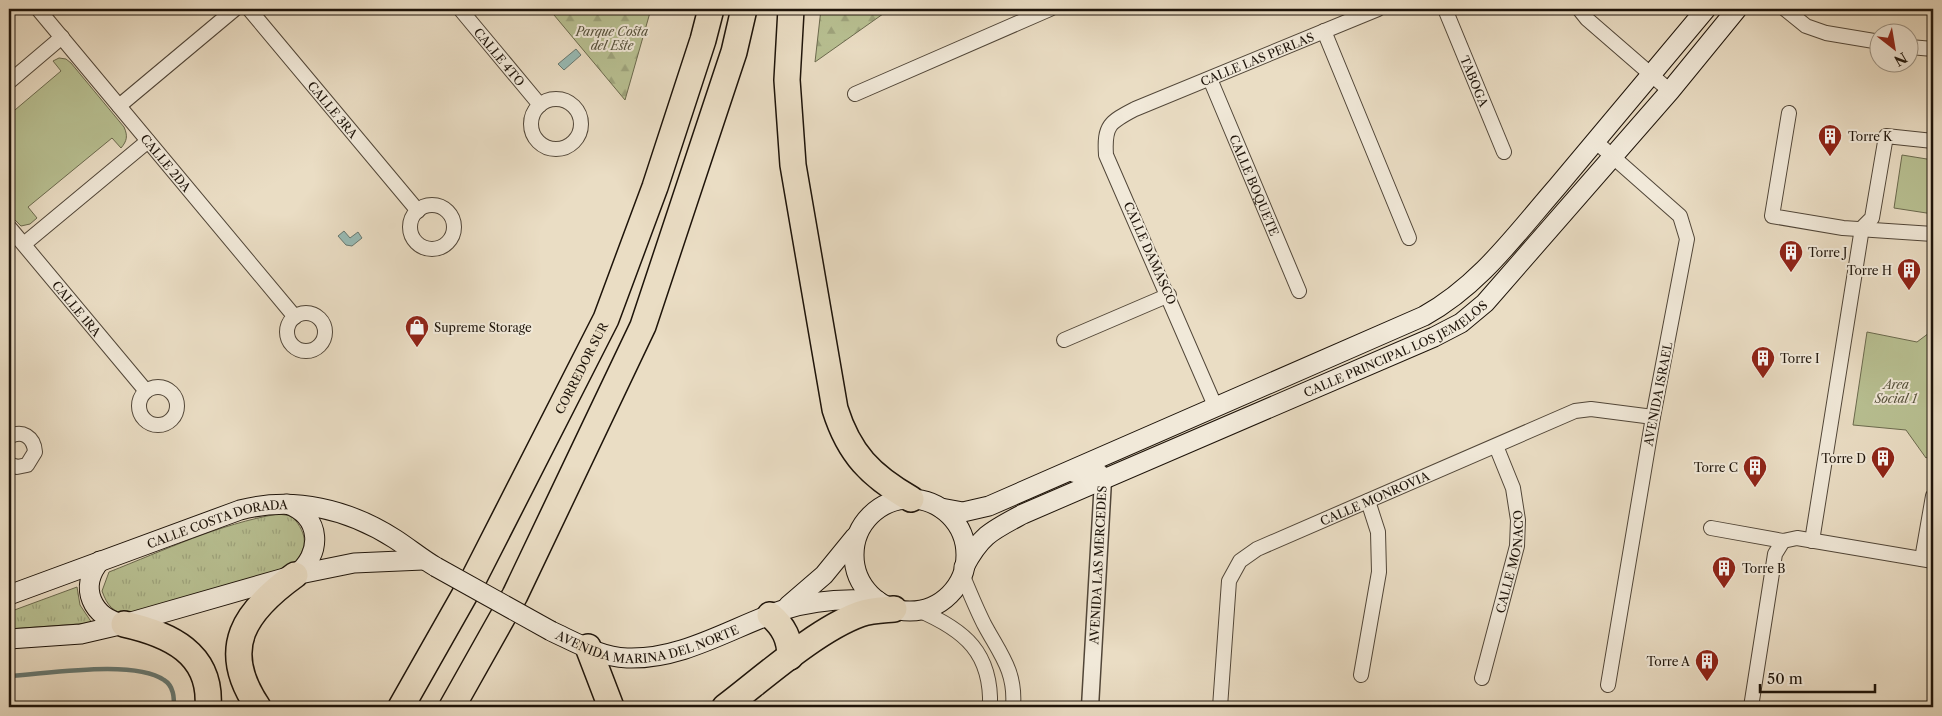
<svg xmlns="http://www.w3.org/2000/svg" width="1942" height="716" font-family="'Libre Caslon Text',serif">
	<style>
		.grass { fill: url(#grass-tufts); stroke: #6b6a4e }
		.forest { fill: url(#forest-firs); stroke: #6b6a4e }
		.park { fill: #b8c092; stroke: #6b6a4e }
		.water { fill: #98bbb5; stroke: #677871 }
		.lines { fill: none; stroke-linecap: round; stroke-linejoin: round }
		.stream { stroke: #677871; stroke-width: 4.5 }
		.minor-casing { stroke: #514638; stroke-width: 16 }
		.tertiary-casing { stroke: #514638; stroke-width: 19 }
		.secondary-casing { stroke: #1e140a; stroke-width: 21 }
		.motorway-casing { stroke: #1e140a; stroke-width: 28 }
		.minor { stroke: #f1e9d9; stroke-width: 14 }
		.tertiary { stroke: #f1e9d9; stroke-width: 16 }
		.secondary { stroke: #f1e9d9; stroke-width: 19 }
		.motorway { stroke: #eaddc4; stroke-width: 25 }
		.secondary-bridge-casing { stroke: #1e140a; stroke-width: 21; stroke-linecap: butt }
		.secondary-bridge { stroke: #f1e9d9; stroke-width: 19 }
		.labels { text-anchor: middle; dominant-baseline: central; stroke-width: 4; stroke-linejoin: round; paint-order: stroke }
		.park-label { font-size: 12px; font-style: italic; fill: #54503a; stroke: #f1e9d9 }
		.street-label { font-size: 12px; fill: #1e140a; stroke: #f1e9d9 }
		.poi-label { font-size: 12px; fill: #1e140a; stroke: #f1e9d9; text-anchor: start }
	</style>
	<defs>
		<pattern id="grass-tufts" width="24" height="20" patternUnits="userSpaceOnUse" patternTransform="scale(1.25)"><rect width="24" height="20" fill="#b8c092"/><path d="M3 7l-1-3M5 7V3M7 7l1-3M15 17l-1-3M17 17v-4M19 17l1-3" fill="none" stroke="#9ea47d"/></pattern>
		<pattern id="forest-firs" width="22" height="20" patternUnits="userSpaceOnUse" patternTransform="scale(1.25)"><rect width="22" height="20" fill="#b8c092"/><path d="M5 1l3.5 6h-7zM16 11l3.5 6h-7z" fill="#9ea47d"/></pattern>
	</defs>
	<rect width="100%" height="100%" fill="#eaddc4"/>
	<filter id="stains"><feTurbulence type="fractalNoise" baseFrequency=".004" numOctaves="4"/><feColorMatrix values="0 0 0 0 .2 0 0 0 0 .09 0 0 0 0 .02 0 0 0 .5 -.17"/></filter>
	<radialGradient id="worn" r=".72"><stop offset=".6" stop-color="#630" stop-opacity="0"/><stop offset="1" stop-color="#630" stop-opacity=".3"/></radialGradient>
	<g class="grass">
		<path d="M278,514L292,516C309,536 308,548 291,567L128,614C113,613 107,605 102,591L109,572C165,550 219,524 278,514Z"/>
		<polygon points="77,587 80,605 92,623 9,629 9,612"/>
	</g>
	<g class="forest">
		<polygon points="549,9 651,9 625,100"/>
		<polygon points="821,9 890,9 815,62"/>
	</g>
	<g class="park">
		<path d="M59,58L66,59L71,63L124,127C128,136 127,141 121,148L112,138L28,207L37,218L30,224L21,226L9,214V115L61,71L53,61Z"/>
		<polygon points="1902,155 1933,160 1933,214 1894,208"/>
		<polygon points="1933,330 1933,453 1926,458 1906,430 1853,425 1867,332 1917,342"/>
	</g>
	<g class="water">
		<polygon points="576,49 581,55 564,70 558,64"/>
		<polygon points="344,231 350,238 358,232 362,238 352,246 346,245 338,236"/>
	</g>
	<g class="lines">
		<path class="stream" d="M9,676C46,674 134,659 164,680C174,686 174,698 174,707"/>
		<g class="minor-casing">
			<g id="minor">
				<path id="s1" d="M38,9L295,317"/>
				<path id="s2" d="M249,9L418,211"/>
				<path id="s3" d="M460,9L540,105"/>
				<path id="s4" d="M1445,9L1504,152"/>
				<polyline points="1579,9 1587,19 1670,91"/>
				<polyline points="1785,9 1806,26 1826,33 1880,42"/>
				<polyline points="1324,31 1409,238"/>
				<polyline points="1910,47 1933,49"/>
				<path id="s5" d="M1210,79L1299,291"/>
				<polyline points="9,82 62,37"/>
				<polyline points="855,94 1050,9"/>
				<circle cx="556" cy="124" r="25"/>
				<polyline points="119,106 235,9"/>
				<polyline points="1789,113 1772,216 1843,228 1933,234"/>
				<polyline points="1595,141 1680,216 1687,239 1653,417 1608,685"/>
				<circle cx="432" cy="227" r="22"/>
				<path id="s6" d="M9,227L146,391"/>
				<polyline points="24,244 148,141"/>
				<circle cx="306" cy="332" r="19"/>
				<polyline points="1064,340 1169,295"/>
				<circle cx="158" cy="406" r="19"/>
				<path id="s7" d="M1216,408L1106,155C1104,125 1110,122 1135,109L1378,9"/>
				<path d="M9,437C22,429 34,437 35,452L27,465L17,467L9,464"/>
				<polyline points="1711,528 1783,541 1797,538 1933,561"/>
				<polyline points="1812,541 1862,228 1872,218 1886,136 1933,141"/>
				<polyline points="1922,559 1933,496"/>
				<path d="M962,574C969,591 976,608 984,624C1000,654 1016,671 1013,707"/>
				<path d="M918,610C965,630 992,653 990,707"/>
				<polyline points="1361,675 1379,572 1378,532 1368,501"/>
				<path id="s8" d="M1482,678L1517,546L1518,520L1513,488L1496,446"/>
				<path id="s9" d="M1220,707L1229,581L1240,561L1257,549L1575,411L1591,409L1653,417"/>
				<polyline points="1751,707 1775,554 1783,541"/>
			</g>
		</g>
		<g class="tertiary-casing">
			<polyline id="tertiary" points="1074,474 1097,470 1101,474 1103,480 1090,707"/>
		</g>
		<g class="secondary-casing">
			<g id="secondary">
				<circle cx="910" cy="555" r="56"/>
				<path d="M287,504C322,516 323,555 295,575"/>
				<path d="M941,508L963,512L989,506L1424,316C1480,285 1516,234 1557,187C1607,128 1656,68 1706,9"/>
				<path d="M100,561C78,587 92,618 124,624"/>
				<path id="s10" d="M964,567C981,535 991,531 1023,514L1434,337L1461,323L1485,303L1670,91L1737,9"/>
				<path id="s11" d="M9,595L240,510C294,496 348,509 395,539C409,548 422,559 436,567"/>
				<polyline points="788,606 824,575 855,537"/>
				<path id="s12" d="M551,631C575,642 600,657 627,658C683,660 732,627 783,610C815,600 845,598 878,601"/>
				<polyline points="9,639 81,634 124,624 295,575 354,563 423,560"/>
			</g>
		</g>
		<g class="motorway-casing">
			<g id="motorway">
				<path d="M791,9L787,80L793,165L835,409C849,454 871,476 911,499"/>
				<path d="M770,615C784,627 790,639 790,657"/>
				<path d="M124,624C169,634 212,653 208,707"/>
				<polyline points="588,647 611,707"/>
				<path d="M258,707C218,648 245,611 295,575"/>
				<path id="s13" d="M401,707L473,580L606,319L655,187L703,40L711,9"/>
				<polyline points="452,707 515,595 643,326 734,52 744,9"/>
				<path d="M725,707C762,679 816,630 860,614C871,610 882,610 894,609"/>
			</g>
		</g>
		<use href="#minor" class="minor"/>
		<use href="#tertiary" class="tertiary"/>
		<use href="#secondary" class="secondary"/>
		<use href="#motorway" class="motorway"/>
		<g class="secondary-bridge-casing">
			<polyline id="secondary-bridge" points="436,567 551,631"/>
		</g>
		<use href="#secondary-bridge" class="secondary-bridge"/>
	</g>
	<defs>
		<g id="building-pin" transform="scale(1.25)"><path d="M0 17L-7.5 6A9.5 9.5 0 1 1 7.5 6Z" fill="#8f2418" stroke="#f1e9d9"/><path d="M-4-6H4V6H1V3H-1V6H-4ZM-2.5-4.3h1.7v1.8h-1.7ZM.8-4.3h1.7v1.8H.8ZM-2.5-1h1.7V.8h-1.7ZM.8-1h1.7V.8H.8Z" fill="#fff"/></g>
		<g id="shop-pin" transform="scale(1.25)"><path d="M0 17L-7.5 6A9.5 9.5 0 1 1 7.5 6Z" fill="#8f2418" stroke="#f1e9d9"/><path d="M-5-2.5h2.3a2.7 3.5 0 0 1 5.4 0H5L5.5 6h-11ZM-1.5-2.5h3a1.5 2.3 0 0 0-3 0Z" fill="#fff"/></g>
	</defs>
	<g fill-rule="evenodd">
		<use href="#building-pin" x="1830" y="136"/>
		<use href="#building-pin" x="1791" y="252"/>
		<use href="#building-pin" x="1909" y="270"/>
		<use href="#shop-pin" x="417" y="327"/>
		<use href="#building-pin" x="1763" y="358"/>
		<use href="#building-pin" x="1883" y="458"/>
		<use href="#building-pin" x="1755" y="467"/>
		<use href="#building-pin" x="1724" y="568"/>
		<use href="#building-pin" x="1707" y="661"/>
	</g>
	<g class="labels">
		<g class="park-label">
			<text x="612" y="31">Parque Costa<tspan x="612" dy="14">del Este</tspan></text>
			<text x="1896" y="384">Area<tspan x="1896" dy="14">Social 1</tspan></text>
		</g>
		<g class="street-label">
			<text stroke="none"><textPath href="#s3" startOffset="62">CALLE 4TO</textPath></text>
			<text stroke="none"><textPath href="#s7" startOffset="468">CALLE LAS PERLAS</textPath></text>
			<text stroke="none"><textPath href="#s4" startOffset="78">TABOGA</textPath></text>
			<text stroke="none"><textPath href="#s2" startOffset="131">CALLE 3RA</textPath></text>
			<text stroke="none"><textPath href="#s1" startOffset="200">CALLE 2DA</textPath></text>
			<text stroke="none"><textPath href="#s5" startOffset="115">CALLE BOQUETE</textPath></text>
			<text transform="translate(1150 253) rotate(66)">CALLE DAMASCO</text>
			<text stroke="none"><textPath href="#s6" startOffset="106">CALLE 1RA</textPath></text>
			<text stroke="none"><textPath href="#s10" startOffset="489">CALLE PRINCIPAL LOS JEMELOS</textPath></text>
			<text stroke="none"><textPath href="#s13" startOffset="384">CORREDOR SUR</textPath></text>
			<text transform="translate(1658 394) rotate(-79)">AVENIDA ISRAEL</text>
			<text stroke="none"><textPath href="#s9" startOffset="298">CALLE MONROVIA</textPath></text>
			<text stroke="none"><textPath href="#s11" startOffset="221">CALLE COSTA DORADA</textPath></text>
			<text stroke="none"><textPath href="#s8" startOffset="120">CALLE MONACO</textPath></text>
			<text transform="translate(1098 565) rotate(-87)">AVENIDA LAS MERCEDES</text>
			<text stroke="none"><textPath href="#s12" startOffset="102">AVENIDA MARINA DEL NORTE</textPath></text>
		</g>
		<g class="poi-label">
			<text x="1848" y="136">Torre K</text>
			<text x="1808" y="252">Torre J</text>
			<text x="1892" y="270" text-anchor="end">Torre H</text>
			<text x="434" y="327">Supreme Storage</text>
			<text x="1780" y="358">Torre I</text>
			<text x="1866" y="458" text-anchor="end">Torre D</text>
			<text x="1738" y="467" text-anchor="end">Torre C</text>
			<text x="1742" y="568">Torre B</text>
			<text x="1690" y="661" text-anchor="end">Torre A</text>
		</g>
	</g>
	<rect width="1942" height="716" fill="none" stroke="#eaddc4" stroke-width="30"/>
	<rect x="10" y="10" width="1922" height="696" fill="none" stroke="#1e140a" stroke-width="2.5"/>
	<rect x="15" y="15" width="1912" height="686" fill="none" stroke="#1e140a"/>
	<g transform="translate(1894 48) rotate(149)"><circle r="24" fill="#f1e9d9" stroke="#9d9486"/>
	<path d="M0-4L9 19L0 12L-9 19Z" fill="#8f2418"/>
	<text y="-8" font-size="14" font-weight="bold" text-anchor="middle" fill="#1e140a">N</text>
	</g>
	<path d="M1760 684v8h115v-8" fill="none" stroke="#1e140a" stroke-width="2.5"/>
	<text x="1767" y="684" font-size="15" fill="#1e140a" stroke="#f1e9d9" stroke-width="4" paint-order="stroke">50 m</text>
	<rect width="100%" height="100%" filter="url(#stains)"/>
	<rect width="100%" height="100%" fill="url(#worn)"/>
</svg>
